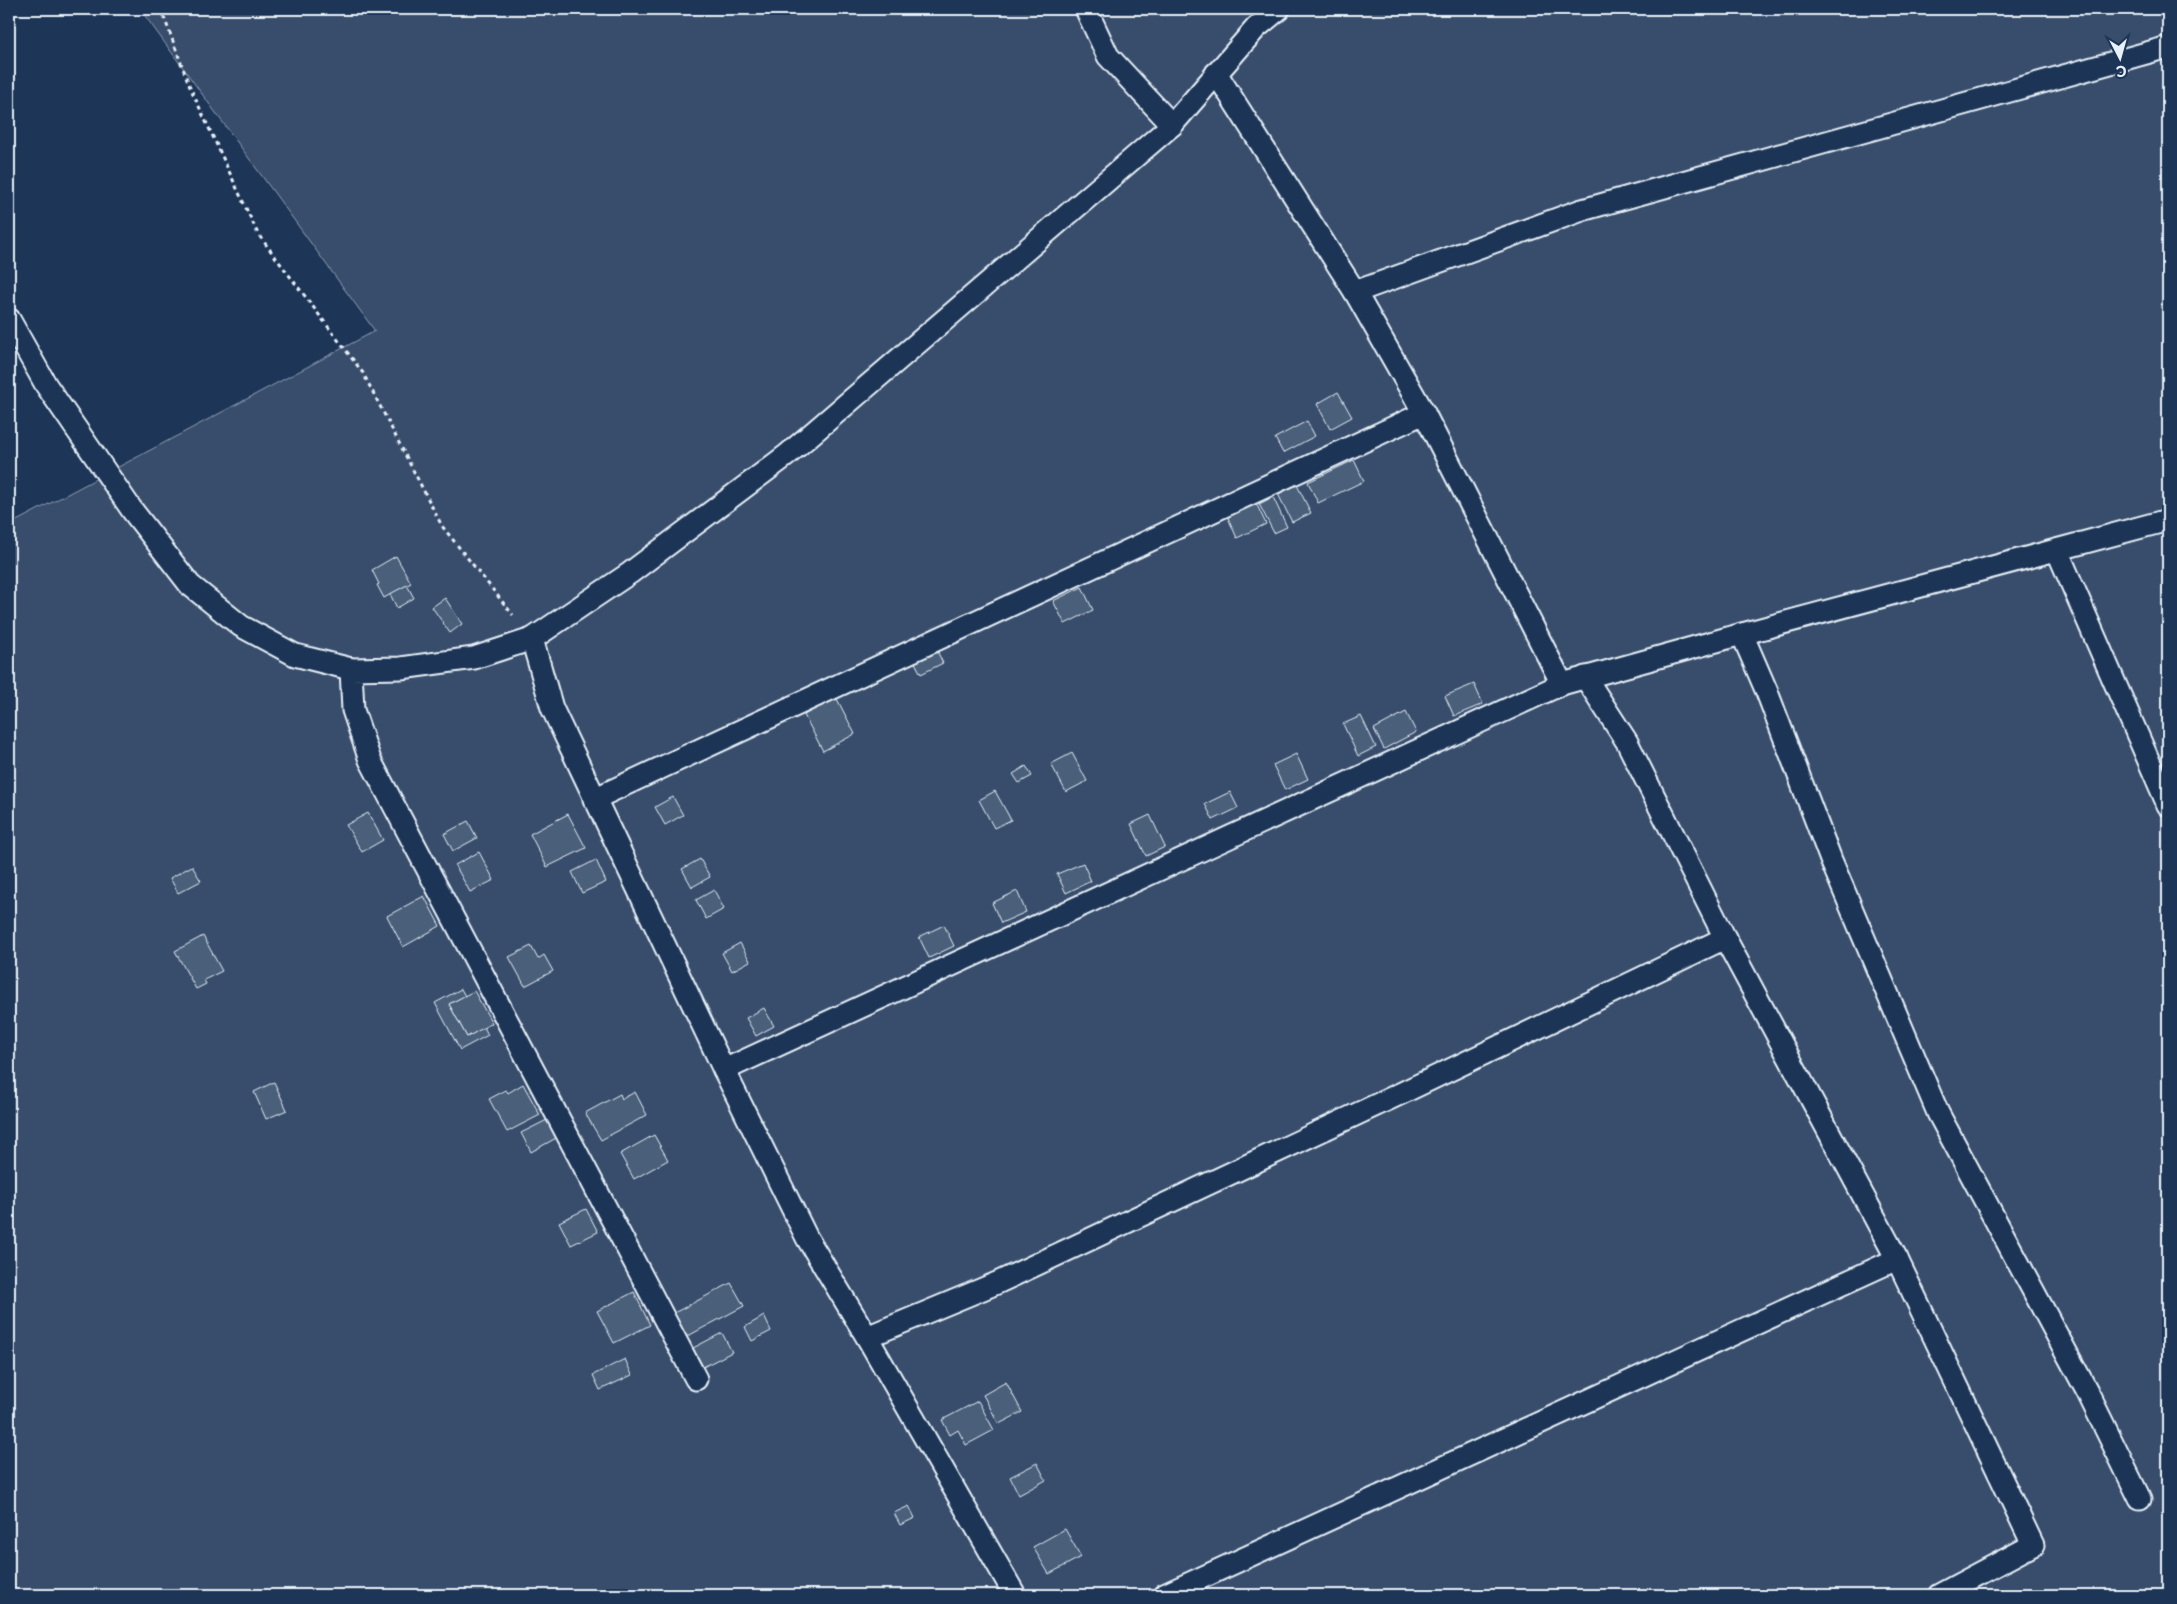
<svg xmlns="http://www.w3.org/2000/svg" width="2177" height="1604" font-family="'Playpen Sans',sans-serif">
	<style>
		.green { fill: #374d6c; stroke: #909fb2 }
		.building { fill: #495e7a; stroke: #e8f1f8 }
		.lines { fill: none; stroke-linecap: round; stroke-linejoin: round }
		.service-casing { stroke: #e8f1f8; stroke-width: 25 }
		.path { stroke: #e8f1f8; stroke-width: 3; stroke-dasharray: 4 4; stroke-linecap: butt }
		.service { stroke: #1d3557; stroke-width: 21 }
	</style>
	<rect width="100%" height="100%" fill="#1d3557"/>
	<filter id="ink" filterUnits="userSpaceOnUse"><feTurbulence type="fractalNoise" baseFrequency=".02" numOctaves="2"/><feDisplacementMap in="SourceGraphic" scale="10" xChannelSelector="R" yChannelSelector="G"/><feConvolveMatrix kernelMatrix="1 2 1 2 8 2 1 2 1" color-interpolation-filters="sRGB"/></filter>
	<g filter="url(#ink)">
		<polygon class="green" points="140,9 2168,9 2168,1595 9,1595 9,525 375,331"/>
		<g class="building">
			<polygon points="1338,392 1352,417 1330,429 1317,404"/>
			<polygon points="1307,421 1315,436 1283,453 1275,438"/>
			<polygon points="1354,460 1364,481 1318,503 1308,482"/>
			<polygon points="1297,485 1311,513 1292,522 1278,494"/>
			<polygon points="1253,497 1266,524 1237,538 1225,511"/>
			<polygon points="1273,497 1287,527 1274,533 1259,504"/>
			<polygon points="396,556 411,583 384,598 377,585 379,584 372,570"/>
			<polygon points="407,585 414,598 397,608 390,594"/>
			<polygon points="1082,587 1093,610 1065,624 1053,601"/>
			<polygon points="445,598 462,624 450,633 432,607"/>
			<polygon points="934,645 943,663 921,674 912,657"/>
			<polygon points="1474,684 1483,704 1454,716 1445,696"/>
			<polygon points="836,697 855,734 823,751 804,715"/>
			<polygon points="1406,712 1416,732 1384,749 1374,729"/>
			<polygon points="1361,716 1376,747 1358,756 1343,724"/>
			<polygon points="1072,753 1087,781 1066,792 1051,764"/>
			<polygon points="1296,754 1308,779 1285,790 1273,765"/>
			<polygon points="1026,766 1032,776 1019,783 1013,774"/>
			<polygon points="995,791 1011,820 994,828 979,800"/>
			<polygon points="1230,792 1238,808 1213,820 1205,804"/>
			<polygon points="673,797 683,815 665,825 655,807"/>
			<polygon points="368,813 383,840 362,852 346,825"/>
			<polygon points="568,814 586,848 547,867 530,834"/>
			<polygon points="1150,815 1165,847 1146,856 1131,824"/>
			<polygon points="468,821 477,838 453,851 444,834"/>
			<polygon points="479,852 494,880 470,892 455,865"/>
			<polygon points="700,859 710,877 692,887 682,869"/>
			<polygon points="596,860 606,882 582,893 572,872"/>
			<polygon points="1083,863 1091,881 1066,893 1057,874"/>
			<polygon points="192,866 201,881 178,893 170,878"/>
			<polygon points="714,890 724,909 706,919 696,900"/>
			<polygon points="1017,891 1026,912 1001,923 992,903"/>
			<polygon points="424,896 440,926 403,947 387,916"/>
			<polygon points="944,925 954,946 929,958 919,937"/>
			<polygon points="203,936 222,971 204,980 206,984 196,989 175,951"/>
			<polygon points="740,943 750,961 732,971 722,953"/>
			<polygon points="531,946 538,959 544,955 553,971 525,986 509,957"/>
			<polygon points="461,989 465,996 449,1004 467,1037 484,1027 488,1035 460,1050 435,1003"/>
			<polygon points="474,991 492,1023 467,1037 449,1004"/>
			<polygon points="764,1008 774,1026 756,1036 746,1018"/>
			<polygon points="274,1082 287,1110 266,1119 254,1092"/>
			<polygon points="523,1084 540,1115 507,1132 489,1099 506,1090 508,1093"/>
			<polygon points="635,1092 647,1115 601,1140 585,1113 620,1094 622,1099"/>
			<polygon points="549,1119 558,1137 531,1152 521,1133"/>
			<polygon points="654,1135 668,1160 634,1179 620,1154"/>
			<polygon points="586,1209 598,1232 571,1245 559,1222"/>
			<polygon points="731,1283 744,1306 686,1337 674,1313"/>
			<polygon points="634,1292 650,1325 614,1343 597,1311"/>
			<polygon points="764,1316 771,1331 752,1341 745,1327"/>
			<polygon points="722,1333 732,1352 703,1367 693,1348"/>
			<polygon points="625,1359 632,1375 600,1390 593,1375"/>
			<polygon points="1006,1382 1022,1412 999,1424 983,1395"/>
			<polygon points="978,1401 994,1430 966,1445 958,1430 950,1435 942,1420"/>
			<polygon points="1037,1463 1046,1480 1019,1495 1010,1477"/>
			<polygon points="909,1506 915,1518 900,1525 894,1513"/>
			<polygon points="1065,1529 1081,1557 1049,1574 1033,1547"/>
		</g>
		<g class="lines">
			<g class="service-casing">
				<g id="service">
					<polyline points="1086,9 1108,56 1172,125"/>
					<polyline points="1216,73 1355,292 1424,413 1562,684"/>
					<polyline points="1355,292 1582,210 2168,47"/>
					<polyline points="9,319 46,385 132,510 190,585 241,626 295,655 351,669"/>
					<polyline points="2057,550 2168,805"/>
					<polyline points="1742,634 1767,692 1831,860 1938,1113 2087,1391 2140,1499"/>
					<polyline points="532,639 552,708 724,1070 807,1238 867,1337 1015,1595"/>
					<polyline points="1585,677 1627,742 1725,938 1897,1259 2033,1545 1939,1595"/>
					<polyline points="594,799 1424,413"/>
					<polyline points="724,1070 1562,684 1742,634 2168,520"/>
					<polyline points="867,1337 997,1283 1404,1092 1725,938"/>
					<polyline points="696,1379 370,760 353,710 351,669 401,668 474,658 532,639 630,573 787,455 1172,125 1256,28 1279,9"/>
					<polyline points="1164,1595 1897,1259"/>
				</g>
			</g>
			<polyline class="path" points="161,9 190,87 258,234 363,373 442,526 513,615"/>
			<use href="#service" class="service"/>
		</g>
	</g>
	<rect width="2177" height="1604" fill="none" stroke="#1d3557" stroke-width="30"/>
	<rect x="15" y="15" width="2147" height="1574" fill="none" stroke="#e8f1f8" stroke-width="2" filter="url(#ink)"/>
	<g transform="translate(2120 58) rotate(174)" stroke="#1d3557" stroke-width="4" paint-order="stroke">
	<path d="M0-4L9 19L0 12L-9 19Z" fill="#e8f1f8"/>
	<text y="-8" font-size="14" font-weight="bold" text-anchor="middle" fill="#e8f1f8">С</text>
	</g>
</svg>
